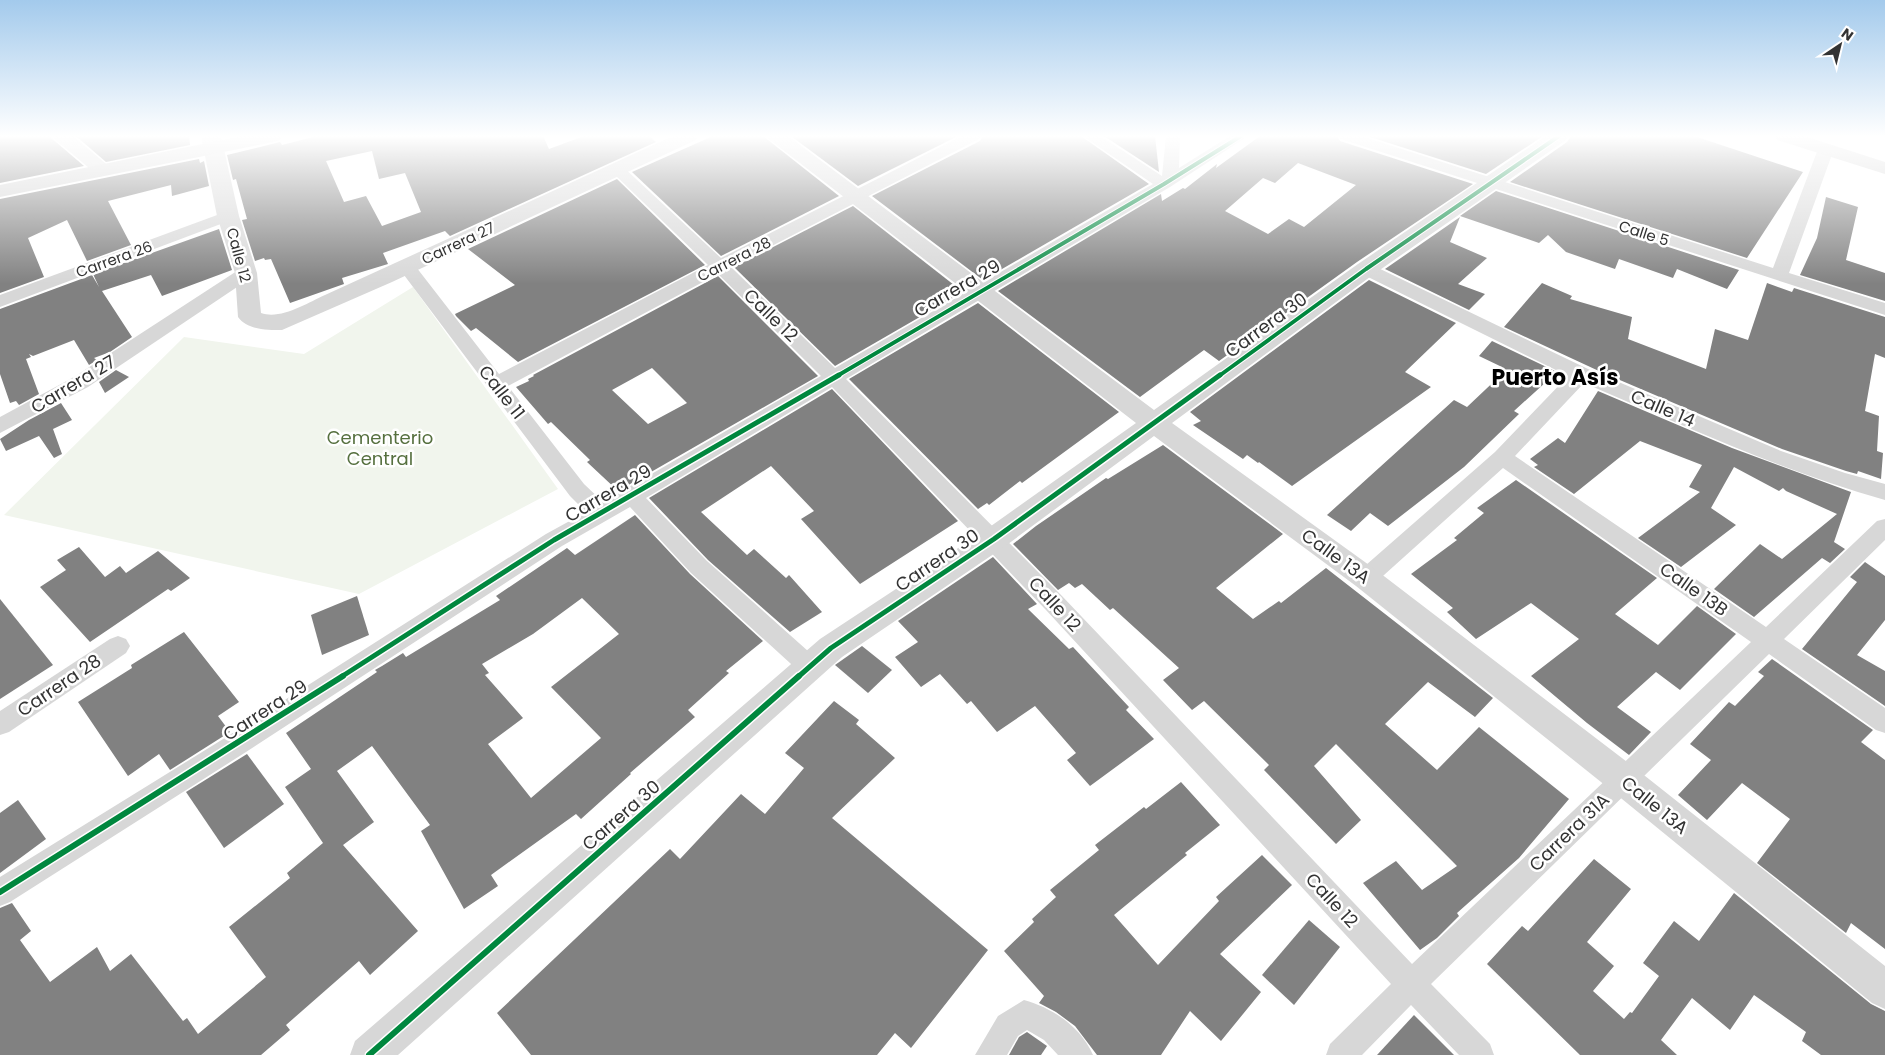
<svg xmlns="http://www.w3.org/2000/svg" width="1885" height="1055" font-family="Poppins,sans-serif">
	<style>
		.green { fill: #f1f5ed }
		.building { fill: #818181; fill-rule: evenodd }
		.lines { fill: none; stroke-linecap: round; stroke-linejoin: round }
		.minor { fill: #d7d7d7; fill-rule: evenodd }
		.tertiary { fill: #d7d7d7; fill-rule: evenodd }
		.secondary { fill: #d0d0d0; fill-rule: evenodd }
		.cycleway-far2-casing { stroke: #fff; stroke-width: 6 }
		.cycleway-far1-casing { stroke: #fff; stroke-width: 8 }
		.cycleway-casing { stroke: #fff; stroke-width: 9 }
		.cycleway-far2 { stroke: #00873e; stroke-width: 4 }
		.cycleway-far1 { stroke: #00873e; stroke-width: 5 }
		.cycleway { stroke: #00873e; stroke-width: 6 }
		.labels { text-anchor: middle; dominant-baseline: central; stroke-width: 5; stroke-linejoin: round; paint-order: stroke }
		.far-street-label { font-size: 15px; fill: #333; stroke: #fff }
		.street-label { font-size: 18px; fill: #333; stroke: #fff }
		.park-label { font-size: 18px; fill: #56703f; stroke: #fff }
		.district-label { font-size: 22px; font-weight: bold; fill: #000; stroke: #fff }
	</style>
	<rect width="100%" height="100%" fill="#fff"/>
	<polygon class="green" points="413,287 558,489 359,594 4,515 184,337 304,354"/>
	<g class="building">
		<polygon points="0,136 49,136 84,166 0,183"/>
		<polygon points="76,136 189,136 190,145 106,162"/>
		<path d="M317,136H543L549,149L584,136H649L656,142L450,236L445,231L383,253L388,264L342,278L344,284L290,303L271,259L265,260L264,258L255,261L242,220L247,219L236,179L233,180L227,155L280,142L282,145ZM372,151L379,179L405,173L421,212L382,226L366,196L344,202L326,161Z"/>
		<polygon points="713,136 763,136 839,196 721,256 632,172"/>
		<polygon points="791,136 958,136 858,186"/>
		<polygon points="983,136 1081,136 1149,184 983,280 872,196 980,141"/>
		<polygon points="1104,136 1155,136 1159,172"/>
		<path d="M1260,136H1337L1340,141L1473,184L1357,262L1219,361L1204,350L1140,397L998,291L1161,194L1162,201L1183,188L1185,189L1217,164L1216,168ZM1298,163L1356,185L1304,227L1289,219L1268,234L1225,211L1263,178L1275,183Z"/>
		<polygon points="1367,136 1543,136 1486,174"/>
		<polygon points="1571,136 1694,136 1803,172 1747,258 1510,182 1567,142"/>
		<polygon points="199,159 200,163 204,161 209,186 172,196 171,185 108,201 131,245 87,261 67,220 28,238 44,277 0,293 0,199"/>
		<polygon points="617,179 705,265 518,362 476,328 471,331 456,316 455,314 515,285 468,249"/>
		<polygon points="1496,191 1739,270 1727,289 1677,269 1673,278 1619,259 1615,269 1566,252 1548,235 1539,243 1460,216"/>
		<polygon points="1826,197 1858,207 1846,260 1885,273 1885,301 1800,275 1817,238"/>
		<polygon points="853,206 963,292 835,366 734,267"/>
		<polygon points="1460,217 1450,242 1487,258 1458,284 1485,294 1469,310 1385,269"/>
		<polygon points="219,229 232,270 162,296 151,275 102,291 132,337 110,352 94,358 97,360 89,365 74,340 33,356 29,354 31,357 26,359 39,394 19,405 16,401 10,403 0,374 0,309 92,275 99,287 93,274"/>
		<path d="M718,276L818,376L618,491L587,462L590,460L551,422L548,424L516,387L529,381L528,379L534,376L533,375ZM652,368L687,403L648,424L612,390Z"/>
		<polygon points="1369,280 1456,323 1405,372 1431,387 1292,486 1259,462 1258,463 1247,455 1243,459 1193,425 1201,421 1190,412"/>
		<polygon points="1542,283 1572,296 1570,299 1632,317 1628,339 1706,369 1715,329 1748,340 1767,283 1792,292 1794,288 1885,317 1885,358 1875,354 1865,411 1879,416 1877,451 1883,453 1881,479 1858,471 1857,474 1846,471 1782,449 1601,372 1504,327"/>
		<polygon points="978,303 1119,412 1022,483 1020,481 989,505 987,503 978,509 849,379"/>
		<polygon points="1492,341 1557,372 1514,411 1519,414 1464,467 1388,526 1370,513 1351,531 1327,515 1454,400 1467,407 1504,372 1499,369 1502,367 1479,356"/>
		<polygon points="116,370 129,377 105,393 99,382"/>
		<polygon points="832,389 958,521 860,584 801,519 814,511 771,466 701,512 747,555 754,549 786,578 789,575 822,612 790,632 708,560 649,498"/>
		<polygon points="1598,391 1732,448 1851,492 1834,542 1845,549 1830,563 1822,558 1754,617 1714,589 1760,544 1782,559 1837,514 1786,491 1783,488 1779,491 1734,467 1711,508 1736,525 1681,567 1638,538 1700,492 1689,487 1702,465 1640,441 1574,494 1534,467 1538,465 1530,459 1558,438 1565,443"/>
		<polygon points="61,403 72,420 53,429 62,454 54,458 39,436 6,451 0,439 29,420"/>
		<polygon points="1163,445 1283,534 1216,588 1253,619 1279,601 1281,603 1326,568 1493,698 1475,717 1428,682 1385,724 1437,770 1479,727 1569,799 1519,858 1457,913 1459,916 1437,938 1420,950 1363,883 1396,861 1422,890 1457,866 1336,744 1314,766 1361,820 1336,844 1264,770 1269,765 1204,701 1192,710 1163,680 1179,668 1113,608 1110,610 1082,584 1075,588 1069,583 1058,590 1013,544 1036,526 1106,478 1108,479"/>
		<polygon points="1516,480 1657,578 1615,614 1658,645 1697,606 1736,634 1680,690 1656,672 1617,707 1651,732 1629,755 1587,723 1531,676 1579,639 1531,603 1476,639 1447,612 1453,608 1411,574 1457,540 1454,538 1484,513 1477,508"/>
		<path d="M635,515L690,574L763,641L726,671L729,673L688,710L695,717L630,773L631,774L581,819L576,814L491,875L498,886L464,909L421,831L430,825L372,746L337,771L374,822L343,845L418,931L370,975L359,961L286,1025L290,1030L261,1055H0V908L12,903L31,931L20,940L50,982L97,947L110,971L131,954L183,1021L187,1018L198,1034L266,977L229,927L290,878L287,873L323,843L285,787L311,769L286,733L377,672L375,670L382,666L403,653L406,657L500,600L496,596L567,548L575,555ZM582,598L619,634L551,687L601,738L531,798L488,744L523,718L485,675L489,673L482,664L533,634Z"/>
		<polygon points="79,547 105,577 120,566 126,573 158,551 190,578 171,591 168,589 90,642 40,587 66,570 57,560"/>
		<polygon points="993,557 1037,604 1028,609 1069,649 1073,647 1129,707 1126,710 1154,739 1090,786 1067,760 1076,753 1035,706 997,732 971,701 967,704 940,674 921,687 895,657 918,642 898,621"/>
		<polygon points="1865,562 1885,576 1885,620 1857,655 1885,671 1885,706 1802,649 1857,582 1850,577"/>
		<polygon points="357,596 369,635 322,655 311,615"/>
		<polygon points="0,599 53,665 0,699"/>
		<polygon points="184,632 239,702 218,716 230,732 170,770 159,754 128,776 78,702 132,668 131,665"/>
		<polygon points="862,646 892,670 868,693 835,665"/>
		<polygon points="1772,659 1873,730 1861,742 1885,760 1885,949 1851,923 1846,933 1757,863 1790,819 1742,783 1707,820 1678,795 1711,760 1690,744 1729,702 1735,706 1764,676 1758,672"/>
		<polygon points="834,701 859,720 856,724 895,758 832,818 988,950 911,1048 895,1033 877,1055 531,1055 497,1013 670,849 680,859 741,794 765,814 804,768 785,753"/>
		<polygon points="247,754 284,804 224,848 186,792"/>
		<polygon points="1181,782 1220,825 1185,853 1187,855 1114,915 1158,965 1219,901 1216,897 1262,855 1292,885 1220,954 1261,992 1221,1041 1190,1011 1161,1055 1097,1055 1075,1026 1056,1012 1039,1003 1044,996 1004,951 1034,922 1032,919 1056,897 1050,890 1099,850 1095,845 1144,807 1146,809"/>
		<polygon points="18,800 46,839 0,873 0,813"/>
		<polygon points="1594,859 1631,889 1587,942 1614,966 1593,991 1624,1019 1630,1012 1632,1013 1659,976 1643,963 1674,921 1699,941 1734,893 1871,1004 1885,1011 1885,1055 1821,1055 1802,1041 1806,1032 1754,995 1730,1030 1692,998 1661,1040 1677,1055 1580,1055 1487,964 1522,926 1528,931"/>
		<polygon points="1309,920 1340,947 1294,1005 1262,975"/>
		<polygon points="1414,1015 1454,1055 1377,1055"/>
		<polygon points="1027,1032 1047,1046 1041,1055 1009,1055 1019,1037"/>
	</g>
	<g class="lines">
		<g class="minor">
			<path d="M962,136H981L979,139L731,267L835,368L1153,184L1083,136H1100L1162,176L1166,136H1180L1179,168L1230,136H1248L1170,187L846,379L1062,596L1412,964L1751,642L1503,468L1374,584L1366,587L1358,584L1355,578L1358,572L1495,452L1568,376L1360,273L1357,269L1360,265L1366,264L1372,265L1588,369L1781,451L1845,473L1885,484V500C1781,471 1683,425 1584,383L1515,456L1766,627L1877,521L1885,519V540L1784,639L1885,708V733L1876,730L1769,654L1431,984L1490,1044L1494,1055H1459L1411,1005L1362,1055H1326L1330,1044L1391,984L1046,610L832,387L646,498L707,561L818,660L822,667L818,674L810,677L802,674L691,573L630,507L562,546L246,752L10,902L0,906V877L228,736L546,534L586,512L570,496L401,271L398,267L401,263L407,262L413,263L499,374L708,265L611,171L608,168L611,165H621L721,258ZM718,274L821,376L603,502L584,484L508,386Z"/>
			<polygon points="1339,136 1361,136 1773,268 1818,149 1821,146 1831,146 1834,149 1789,273 1885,303 1885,315 1341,139"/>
			<polygon points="228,211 234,213 236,216 234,219 0,307 0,295"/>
			<polygon points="246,268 252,269 255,273 252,277 88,387 0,433 0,417 74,377 240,269"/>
			<polygon points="118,636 126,639 130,646 126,653 9,732 0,735 0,711 110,639"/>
			<path d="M1024,1000C1053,1008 1081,1027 1093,1055H1058L1044,1040L1027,1030L1018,1036L1007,1055H975L998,1016Z"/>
		</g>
		<g class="tertiary">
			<polygon points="51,136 73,136 112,169 109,173 102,175 95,173"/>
			<path d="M201,136H221L239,216L257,273L261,313C281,320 307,303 325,295L673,136H699L696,140L392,282L282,330C268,330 247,330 238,317L235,273L217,216Z"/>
			<polygon points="765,136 788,136 1154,410 1358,264 1546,136 1569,136 1566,140 1374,274 1172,423 1376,570 1635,768 1885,966 1885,1009 1872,1003 1611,790 1356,586 1154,436 1004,547 842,657 398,1055 350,1055 355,1041 820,639 984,531 1136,423"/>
		</g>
		<g class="secondary">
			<polygon points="242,136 283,136 280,140 273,142 0,197 0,185"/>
			<polygon points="1774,136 1804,136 1885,162 1885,174 1777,140"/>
		</g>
		<g class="cycleway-far2-casing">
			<g id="cycleway-far2">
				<polyline points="837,376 1164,184 1241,136"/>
				<polyline points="1219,376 1366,269 1559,136"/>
			</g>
		</g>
		<g class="cycleway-far1-casing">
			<g id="cycleway-far1">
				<polyline points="341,677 554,540 839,375"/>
				<polyline points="798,677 831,648 994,539 1220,375"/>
			</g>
		</g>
		<g class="cycleway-casing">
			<g id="cycleway">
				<polyline points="0,892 343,676"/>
				<polyline points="369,1055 799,676"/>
			</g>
		</g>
		<use href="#cycleway-far2" class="cycleway-far2"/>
		<use href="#cycleway-far1" class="cycleway-far1"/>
		<use href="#cycleway" class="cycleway"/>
	</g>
	<linearGradient id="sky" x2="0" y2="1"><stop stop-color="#a3caec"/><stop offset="0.48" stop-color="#fff"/><stop offset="1" stop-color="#fff" stop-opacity="0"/></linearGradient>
	<rect width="1885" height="284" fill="url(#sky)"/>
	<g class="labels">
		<g class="far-street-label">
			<text transform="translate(1644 233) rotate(18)">Calle 5</text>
			<text transform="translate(458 243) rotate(-25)">Carrera 27</text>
			<text transform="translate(239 255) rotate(75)">Calle 12</text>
			<text transform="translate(114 259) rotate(-20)">Carrera 26</text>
			<text transform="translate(734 259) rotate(-27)">Carrera 28</text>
		</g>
		<g class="street-label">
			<text transform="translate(957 288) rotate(-30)">Carrera 29</text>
			<text transform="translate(771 315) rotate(44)">Calle 12</text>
			<text transform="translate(1266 325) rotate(-36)">Carrera 30</text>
			<text transform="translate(73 384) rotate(-31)">Carrera 27</text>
			<text transform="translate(502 392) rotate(52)">Calle 11</text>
			<text transform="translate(1663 408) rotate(23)">Calle 14</text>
			<text transform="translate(608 493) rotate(-30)">Carrera 29</text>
			<text transform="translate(1336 556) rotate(36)">Calle 13A</text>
			<text transform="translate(937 560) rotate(-34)">Carrera 30</text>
			<text transform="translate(1694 589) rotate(35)">Calle 13B</text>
			<text transform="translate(1055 604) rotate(47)">Calle 12</text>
			<text transform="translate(59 685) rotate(-34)">Carrera 28</text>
			<text transform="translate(265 710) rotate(-33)">Carrera 29</text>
			<text transform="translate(1655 805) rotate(39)">Calle 13A</text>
			<text transform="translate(621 815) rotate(-41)">Carrera 30</text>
			<text transform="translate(1569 832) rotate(-44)">Carrera 31A</text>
			<text transform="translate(1332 900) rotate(47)">Calle 12</text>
		</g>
		<g class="park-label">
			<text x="380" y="437">Cementerio<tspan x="380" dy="21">Central</tspan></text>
		</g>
		<g class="district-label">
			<text x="1555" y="377">Puerto Asís</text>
		</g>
	</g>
	<g transform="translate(1840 45) rotate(35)" stroke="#ffffff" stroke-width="4" paint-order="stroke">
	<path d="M0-4L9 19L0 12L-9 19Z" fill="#333333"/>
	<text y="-8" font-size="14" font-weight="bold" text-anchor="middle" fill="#333333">N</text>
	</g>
</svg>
